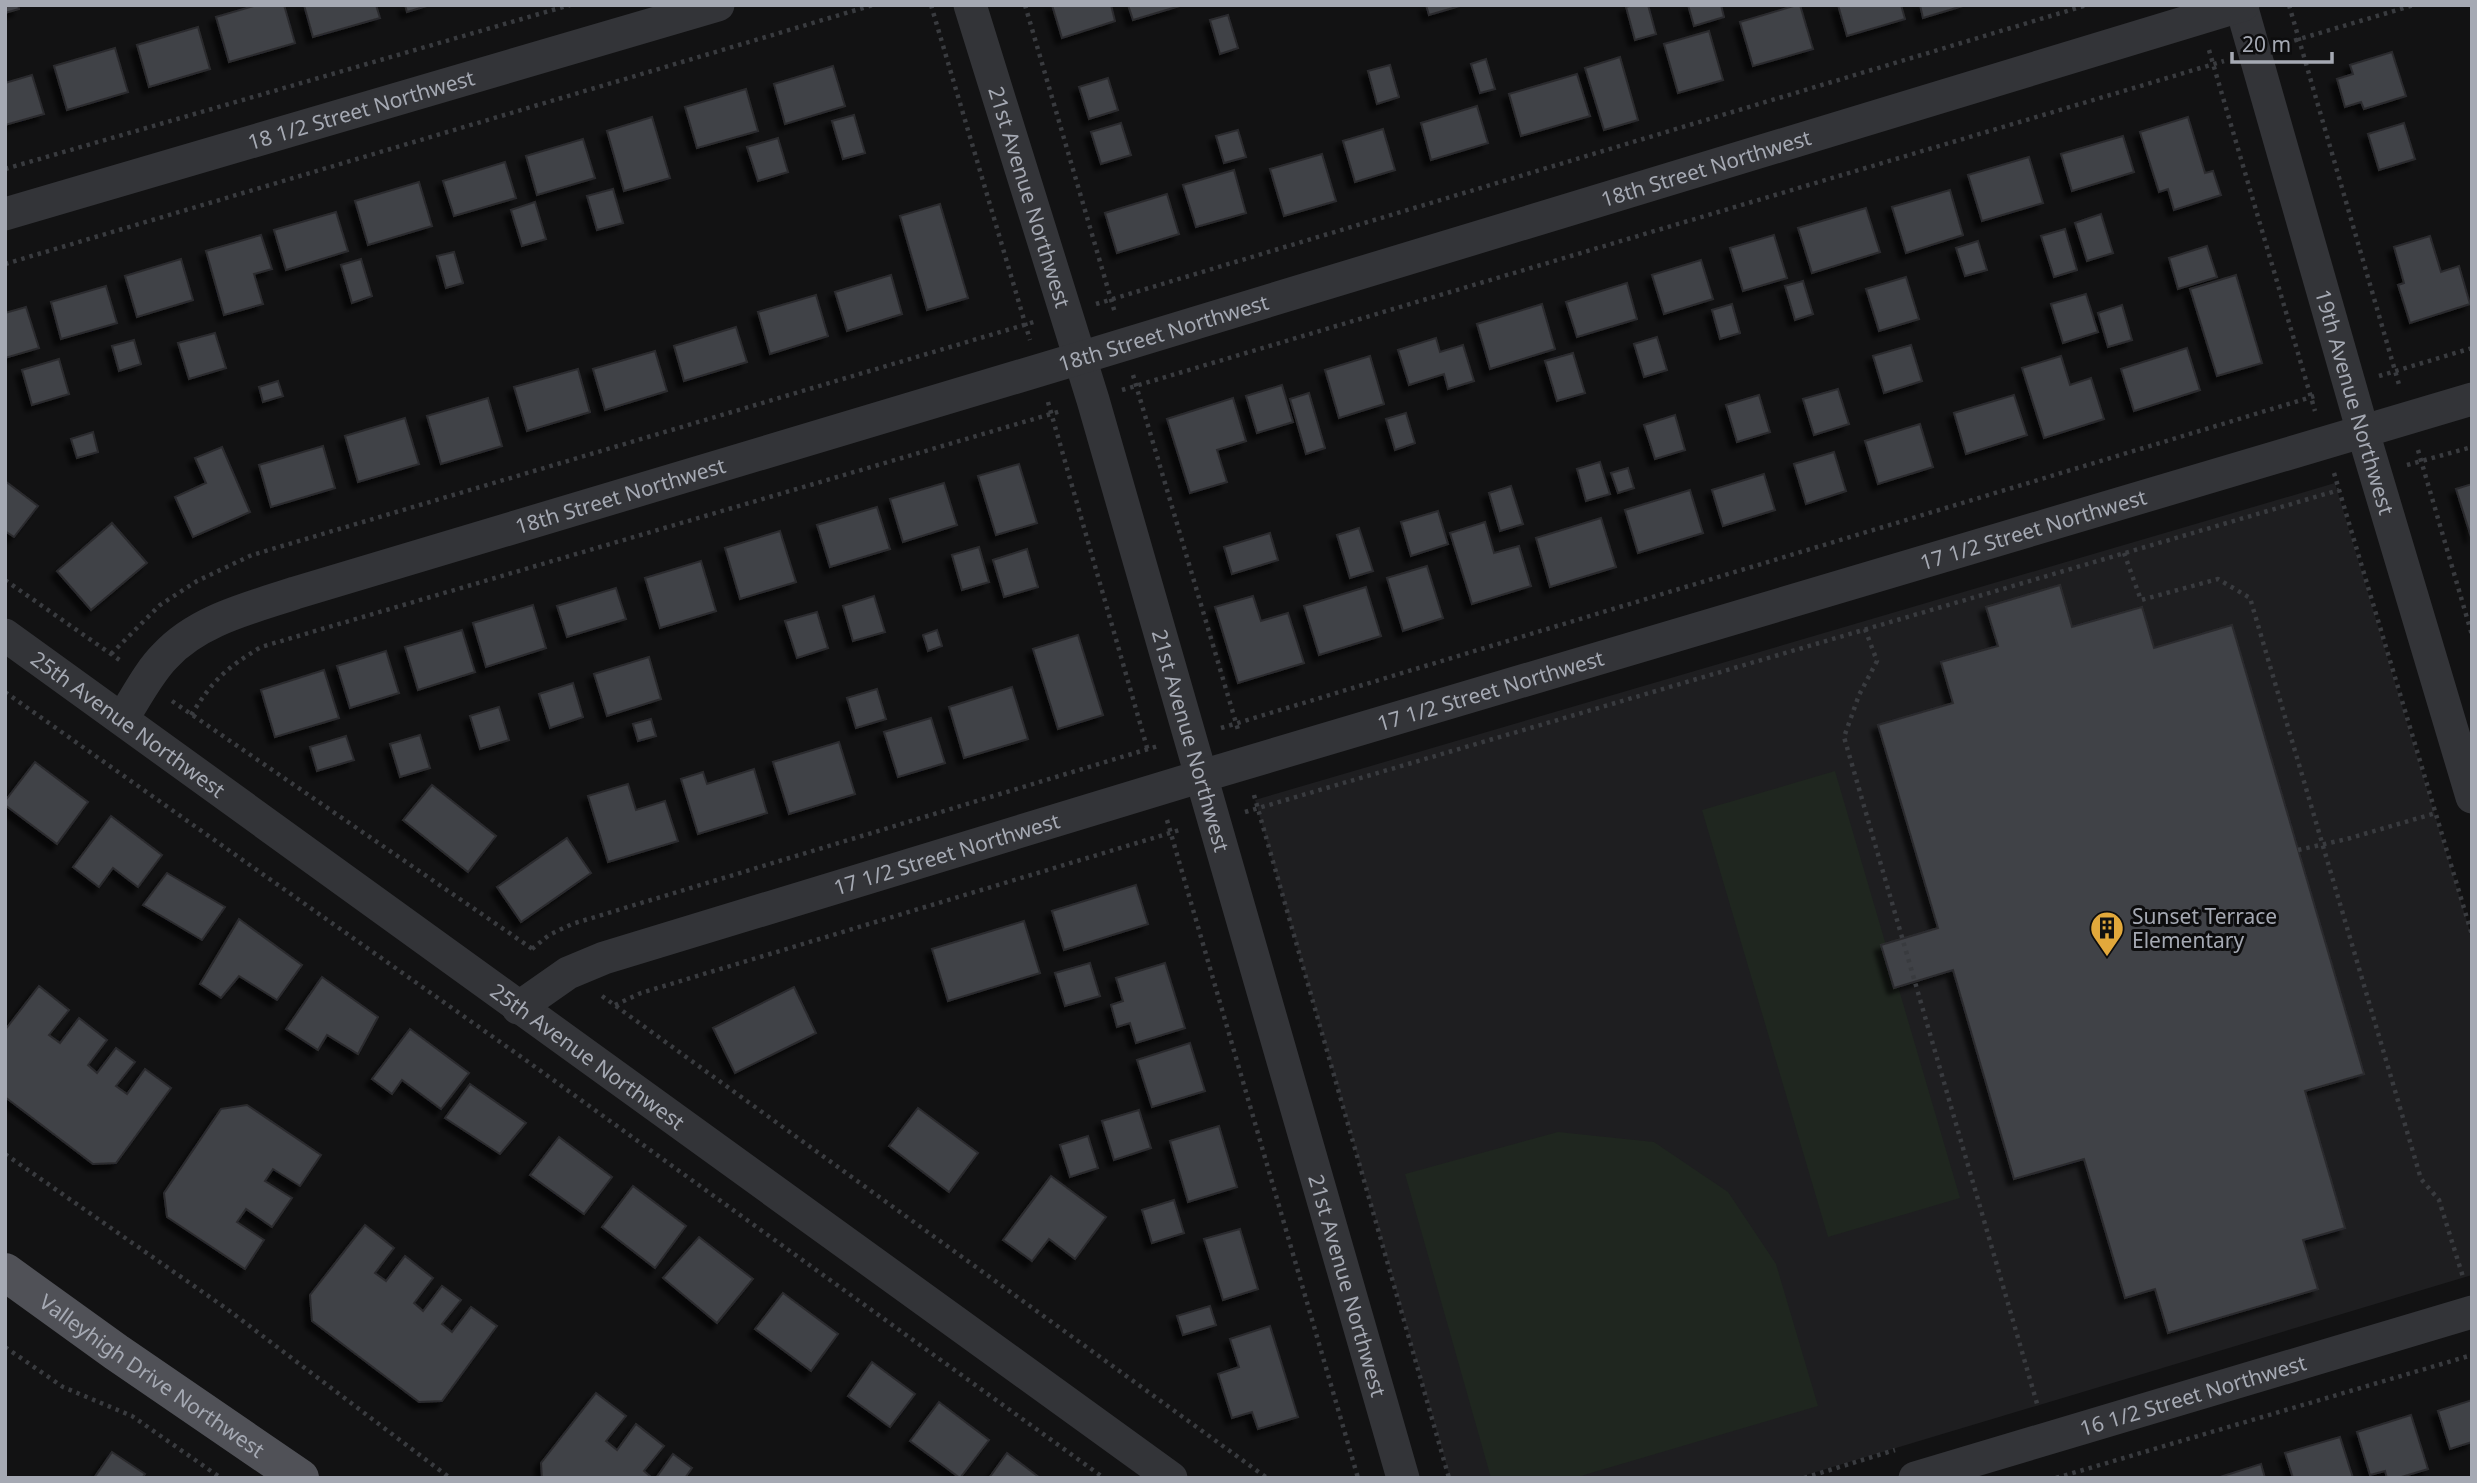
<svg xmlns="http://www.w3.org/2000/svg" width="2477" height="1483" font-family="'Noto Sans',sans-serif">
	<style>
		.built { fill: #1e1e20 }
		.green { fill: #1f261f }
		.building { fill: #414246; stroke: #2c2c2f; stroke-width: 2; filter: url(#shadow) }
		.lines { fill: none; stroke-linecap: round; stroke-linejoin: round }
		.path { stroke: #393b3f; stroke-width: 4.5; stroke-dasharray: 3.5 5; stroke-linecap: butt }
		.minor { stroke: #333438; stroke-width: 33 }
		.major { stroke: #505157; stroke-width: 38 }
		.labels { text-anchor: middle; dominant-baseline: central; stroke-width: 6; stroke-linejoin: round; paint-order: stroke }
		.street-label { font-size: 21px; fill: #a5a9b3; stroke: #0d0d0e }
		.poi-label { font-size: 21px; fill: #a5a9b3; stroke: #0d0d0e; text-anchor: start }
	</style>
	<defs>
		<filter id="shadow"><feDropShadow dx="-6" dy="6" stdDeviation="2" flood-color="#0009"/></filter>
	</defs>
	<rect width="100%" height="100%" fill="#121213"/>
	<polygon class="built" points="2335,483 2472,938 2472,1275 1796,1478 1450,1478 1255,800"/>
	<g class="green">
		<polygon points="1835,771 1960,1198 1828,1237 1702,810"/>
		<polygon points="1558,1132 1654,1142 1728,1192 1776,1264 1818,1406 1574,1478 1491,1478 1405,1174"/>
	</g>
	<g class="building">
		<polygon points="5,5 18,5 19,9 5,13"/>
		<polygon points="257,5 284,5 295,43 229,62 216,17"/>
		<polygon points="304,5 376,5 380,18 313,37"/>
		<polygon points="405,5 430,5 407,12"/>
		<polygon points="1052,5 1111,5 1115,21 1062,38"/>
		<polygon points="1128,5 1183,5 1133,20"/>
		<polygon points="1426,5 1463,5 1429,15"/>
		<polygon points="1633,5 1648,5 1656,34 1635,40 1626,7"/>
		<polygon points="1688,5 1721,5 1724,17 1694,26"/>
		<polygon points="1797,5 1800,5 1813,49 1753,66 1740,22"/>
		<polygon points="1838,5 1901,5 1905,19 1847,36"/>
		<polygon points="1920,5 1966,5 1923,18"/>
		<polygon points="1228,15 1238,48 1220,54 1210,20"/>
		<polygon points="198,27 210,69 149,87 137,45"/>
		<polygon points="1709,31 1723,80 1678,93 1664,44"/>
		<polygon points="115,48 128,92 67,110 54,66"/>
		<polygon points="2392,52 2406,96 2364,109 2361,102 2345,107 2337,79 2353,74 2350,65"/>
		<polygon points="1620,57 1638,120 1604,130 1585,68"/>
		<polygon points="1486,59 1495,89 1480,93 1471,64"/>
		<polygon points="1390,65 1399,97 1377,104 1368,71"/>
		<polygon points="833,66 845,106 785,124 774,84"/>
		<polygon points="1577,74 1590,116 1521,136 1509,94"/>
		<polygon points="32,75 44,114 5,125 5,83"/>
		<polygon points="1108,78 1118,110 1089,119 1079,87"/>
		<polygon points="746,89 758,131 697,148 685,107"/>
		<polygon points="1477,106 1488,143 1431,160 1421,123"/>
		<polygon points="854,115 865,153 843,159 832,121"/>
		<polygon points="652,117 670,178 624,191 607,131"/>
		<polygon points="2188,117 2205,173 2213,171 2221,195 2174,210 2168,189 2159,192 2140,132"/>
		<polygon points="1121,123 1131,155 1101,164 1091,132"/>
		<polygon points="2404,123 2415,159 2379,170 2368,134"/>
		<polygon points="1383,129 1395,170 1355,182 1343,141"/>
		<polygon points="1238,130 1246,157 1224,163 1216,136"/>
		<polygon points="2123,136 2134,172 2072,191 2061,154"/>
		<polygon points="778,138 788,172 758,181 747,147"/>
		<polygon points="583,139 595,178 537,195 526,156"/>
		<polygon points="1322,154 1336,201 1284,216 1270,169"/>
		<polygon points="2029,157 2043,203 1982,221 1968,175"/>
		<polygon points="505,162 516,198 454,216 443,181"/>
		<polygon points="1234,170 1246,213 1196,227 1183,185"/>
		<polygon points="419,182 432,226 368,245 355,201"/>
		<polygon points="613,189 623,223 597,230 587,196"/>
		<polygon points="1950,190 1963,235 1906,253 1892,207"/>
		<polygon points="1167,194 1179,234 1117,253 1105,213"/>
		<polygon points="535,202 546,239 522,246 511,210"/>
		<polygon points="940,204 968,298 927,310 900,216"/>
		<polygon points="1866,208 1880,252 1812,273 1798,228"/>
		<polygon points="336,212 348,251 286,270 274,230"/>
		<polygon points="2101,214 2113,253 2087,261 2075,223"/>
		<polygon points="2065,229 2077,270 2054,277 2041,236"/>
		<polygon points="261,235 272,269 254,274 263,304 224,315 206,251"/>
		<polygon points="1774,235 1787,278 1743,291 1730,248"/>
		<polygon points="2430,236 2441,272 2459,266 2470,304 2410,323 2398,285 2404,283 2394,247"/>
		<polygon points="1978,241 1987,270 1965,276 1956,248"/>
		<polygon points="2207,246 2217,277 2178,289 2169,258"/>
		<polygon points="454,252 463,283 446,288 437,256"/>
		<polygon points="181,259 193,300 137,317 125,276"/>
		<polygon points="361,259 372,296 352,303 341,265"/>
		<polygon points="1701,260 1713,299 1664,314 1652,275"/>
		<polygon points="891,275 902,314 847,331 835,292"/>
		<polygon points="2236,275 2262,363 2217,376 2190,289"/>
		<polygon points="1906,277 1919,319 1879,331 1866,289"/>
		<polygon points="1803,281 1813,314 1795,320 1785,286"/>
		<polygon points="1627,283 1637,319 1577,337 1566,302"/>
		<polygon points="106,286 117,323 61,339 51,302"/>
		<polygon points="2086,294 2098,332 2063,343 2051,304"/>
		<polygon points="816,295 828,336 770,354 758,312"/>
		<polygon points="1542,304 1555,349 1490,369 1477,324"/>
		<polygon points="1732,304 1740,333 1720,339 1712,310"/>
		<polygon points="2122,305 2132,340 2108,347 2098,313"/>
		<polygon points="26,307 39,348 5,358 5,313"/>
		<polygon points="736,327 747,362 684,381 674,346"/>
		<polygon points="215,333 226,368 189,379 178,343"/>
		<polygon points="1657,337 1667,370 1644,377 1634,344"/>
		<polygon points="1436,338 1440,352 1463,345 1474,381 1448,389 1444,374 1409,385 1398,350"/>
		<polygon points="134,340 141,364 119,371 112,346"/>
		<polygon points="1911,345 1922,381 1884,393 1873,356"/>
		<polygon points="2187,348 2200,390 2134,411 2121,369"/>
		<polygon points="655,351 667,391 605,410 593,369"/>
		<polygon points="1573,353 1585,393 1557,401 1545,361"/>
		<polygon points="1370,356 1384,404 1339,418 1325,370"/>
		<polygon points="2061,356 2070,385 2091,378 2104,419 2044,438 2022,368"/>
		<polygon points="59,359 69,394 32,405 22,370"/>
		<polygon points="578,369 590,412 527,431 514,387"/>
		<polygon points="278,381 283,396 263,402 259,387"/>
		<polygon points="1282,385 1293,422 1257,433 1246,396"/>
		<polygon points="1838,389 1849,424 1814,435 1803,399"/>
		<polygon points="1309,393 1325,448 1306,454 1290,399"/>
		<polygon points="1759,395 1770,432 1737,442 1726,405"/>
		<polygon points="2014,395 2027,435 1966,454 1954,413"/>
		<polygon points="488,398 502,446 441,464 427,416"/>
		<polygon points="1233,398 1246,441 1217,450 1227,482 1190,493 1167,419"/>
		<polygon points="1406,413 1415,443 1395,450 1386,419"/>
		<polygon points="1675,415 1685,450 1655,459 1644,425"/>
		<polygon points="405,418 419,464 358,482 345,436"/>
		<polygon points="1920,424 1933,467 1878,484 1865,441"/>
		<polygon points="93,432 98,452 77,458 71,439"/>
		<polygon points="323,446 335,488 271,507 259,465"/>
		<polygon points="222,447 250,512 193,537 175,497 206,483 195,458"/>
		<polygon points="1834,452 1846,491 1806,504 1794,464"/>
		<polygon points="1600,462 1610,494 1586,501 1577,469"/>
		<polygon points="1019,464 1037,523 996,535 978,476"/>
		<polygon points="1628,468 1634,488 1618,493 1611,473"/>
		<polygon points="1764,474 1775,510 1723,526 1712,490"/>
		<polygon points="5,481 38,506 14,537 5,531"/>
		<polygon points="944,483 957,525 903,542 890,499"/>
		<polygon points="2472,484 2472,537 2471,537 2456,489"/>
		<polygon points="1511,486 1523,524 1500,531 1489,493"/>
		<polygon points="1690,490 1703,533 1638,553 1625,510"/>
		<polygon points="877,507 890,549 830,567 817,525"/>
		<polygon points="1438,511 1448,544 1411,556 1401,522"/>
		<polygon points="1601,518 1616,567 1550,587 1536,538"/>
		<polygon points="1485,522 1494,553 1519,546 1531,586 1472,604 1450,533"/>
		<polygon points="112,523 147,563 91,610 57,571"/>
		<polygon points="1359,528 1373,571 1350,578 1337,535"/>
		<polygon points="780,531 796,582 740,599 725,548"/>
		<polygon points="1270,533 1278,560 1232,574 1224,547"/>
		<polygon points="979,547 989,582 962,590 952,555"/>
		<polygon points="1027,549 1038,587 1004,597 993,560"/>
		<polygon points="701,561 716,611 660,628 645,578"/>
		<polygon points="1427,566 1443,618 1403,631 1387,578"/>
		<polygon points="2060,585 2072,627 2142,607 2154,648 2232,625 2364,1074 2305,1091 2345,1228 2303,1240 2318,1289 2168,1333 2155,1289 2125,1298 2084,1159 2014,1179 1953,970 1894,988 1881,945 1938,928 1878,725 1953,703 1941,662 1998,646 1986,607"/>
		<polygon points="1366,587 1381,636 1319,655 1304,606"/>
		<polygon points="616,588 626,619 567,637 557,606"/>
		<polygon points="874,596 885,632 853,641 843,606"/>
		<polygon points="1253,596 1261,621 1288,613 1304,663 1238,683 1215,607"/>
		<polygon points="533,605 546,648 486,667 473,623"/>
		<polygon points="817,612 828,648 797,658 785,621"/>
		<polygon points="462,630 475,672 418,690 405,647"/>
		<polygon points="937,630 942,646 928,651 923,635"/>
		<polygon points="1078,635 1103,715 1058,729 1033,649"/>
		<polygon points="386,651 399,693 350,708 337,666"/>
		<polygon points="649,657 661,699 607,716 594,674"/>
		<polygon points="324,670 339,718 275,737 261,690"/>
		<polygon points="573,683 583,717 550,728 539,694"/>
		<polygon points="1012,687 1028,739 964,758 949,707"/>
		<polygon points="877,689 886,719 856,728 847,698"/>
		<polygon points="499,707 509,740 480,749 470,716"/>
		<polygon points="931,718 945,763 898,777 884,732"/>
		<polygon points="651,719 656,736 638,741 633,724"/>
		<polygon points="420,735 430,768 400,777 390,744"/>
		<polygon points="346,736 354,760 317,771 310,747"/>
		<polygon points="839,742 855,794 789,814 773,762"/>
		<polygon points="35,762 88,802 57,844 5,805 5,801"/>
		<polygon points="754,769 767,813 698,834 681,779 703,772 707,784"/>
		<polygon points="628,784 636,810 665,801 678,841 608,862 588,796"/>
		<polygon points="432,785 496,836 468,872 403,820"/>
		<polygon points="111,816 162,855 138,887 113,868 99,887 73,867"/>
		<polygon points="567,838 591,873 521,922 497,887"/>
		<polygon points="167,873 225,907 202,940 143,905"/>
		<polygon points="1136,885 1148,924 1064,950 1052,911"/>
		<polygon points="239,919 302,965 277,1000 239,976 221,998 200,984"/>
		<polygon points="1024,921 1040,973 948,1001 932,949"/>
		<polygon points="1090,963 1100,996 1065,1006 1055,973"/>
		<polygon points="1165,963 1185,1028 1136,1043 1130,1023 1117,1027 1111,1005 1123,1001 1116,978"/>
		<polygon points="322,977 378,1017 358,1054 327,1035 318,1050 286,1029"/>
		<polygon points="39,986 69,1010 49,1035 60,1043 79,1018 107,1040 88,1065 97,1073 116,1048 135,1062 116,1086 127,1094 145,1069 171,1088 116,1163 93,1164 5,1097 5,1030"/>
		<polygon points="794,987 816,1033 735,1073 713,1028"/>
		<polygon points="410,1029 469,1073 441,1109 402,1080 392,1094 372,1079"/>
		<polygon points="1190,1043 1205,1091 1152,1107 1137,1060"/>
		<polygon points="470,1084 526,1123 500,1154 445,1118"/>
		<polygon points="247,1105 321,1155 300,1186 273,1169 265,1181 292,1198 272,1227 246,1209 237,1222 264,1240 245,1269 167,1217 164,1193 221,1109"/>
		<polygon points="918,1108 978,1153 949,1192 889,1146"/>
		<polygon points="1139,1110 1151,1148 1114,1160 1102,1121"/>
		<polygon points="1219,1126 1237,1187 1188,1202 1170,1141"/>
		<polygon points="1088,1136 1098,1168 1070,1177 1060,1145"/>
		<polygon points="559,1137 612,1177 584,1214 530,1175"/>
		<polygon points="1051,1176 1106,1217 1075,1259 1049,1239 1032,1261 1003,1240"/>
		<polygon points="633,1186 686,1226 655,1268 602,1227"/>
		<polygon points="1174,1200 1184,1233 1152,1243 1142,1210"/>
		<polygon points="365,1225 394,1248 375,1273 386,1281 405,1256 433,1278 414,1303 423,1311 442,1286 461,1300 442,1324 452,1332 471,1307 497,1326 442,1401 419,1402 312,1321 310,1295"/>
		<polygon points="1240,1229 1258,1289 1223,1300 1204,1239"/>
		<polygon points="699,1237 753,1279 717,1323 663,1278"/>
		<polygon points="783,1293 838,1334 811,1371 755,1329"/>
		<polygon points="1210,1306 1216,1325 1183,1335 1177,1316"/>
		<polygon points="1270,1326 1298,1417 1258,1429 1252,1412 1232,1418 1218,1374 1239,1367 1230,1339"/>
		<polygon points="872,1362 915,1394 890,1427 848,1396"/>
		<polygon points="596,1393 626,1416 606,1441 617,1450 636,1424 664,1446 644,1471 652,1478 542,1478 541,1463"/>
		<polygon points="2472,1400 2472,1442 2450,1449 2438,1411"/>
		<polygon points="939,1402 989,1440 960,1478 910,1441"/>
		<polygon points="2411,1415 2428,1469 2398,1478 2387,1478 2385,1471 2370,1475 2357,1432"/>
		<polygon points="2340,1437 2353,1478 2293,1478 2285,1453"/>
		<polygon points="112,1452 145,1474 142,1478 94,1478"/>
		<polygon points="1007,1453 1040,1478 989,1478"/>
		<polygon points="673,1454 692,1468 685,1478 656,1478"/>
		<polygon points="2261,1464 2265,1478 2217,1478"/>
	</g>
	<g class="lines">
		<g class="path">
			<polyline points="931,5 1030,340"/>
			<polyline points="1025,5 1115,313"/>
			<polyline points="2289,5 2400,388"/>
			<polyline points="2286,43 2414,5"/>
			<polyline points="2209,50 2315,411"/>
			<polyline points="5,169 570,5"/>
			<polyline points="5,264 873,5"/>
			<polyline points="1096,304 2087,5"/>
			<polyline points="1133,375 1239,733"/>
			<polyline points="2379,376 2472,348"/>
			<polyline points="1122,390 2224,61"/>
			<polyline points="1048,402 1148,751"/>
			<polyline points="2418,450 2472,635"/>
			<polyline points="2407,465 2472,447"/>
			<polyline points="2334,473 2472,935"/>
			<polyline points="2124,553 2141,600 2218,579 2250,598 2421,1179 2439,1200 2463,1277"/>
			<polyline points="5,580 121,661"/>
			<polyline points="1865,629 1877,661 1859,695 1844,737 2038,1407"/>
			<polyline points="111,654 160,605 197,581 252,555 1034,322"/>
			<polyline points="5,692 527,1061 1104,1478"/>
			<polyline points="172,701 534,950"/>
			<path d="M191,715C214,679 225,669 261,647L1061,411"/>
			<polyline points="1221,728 2318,395"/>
			<polyline points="1254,795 1449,1478"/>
			<polyline points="1245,812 2339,490"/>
			<polyline points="1167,820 1358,1478"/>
			<polyline points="2298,850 2347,839 2436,813"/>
			<polyline points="532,949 549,935 572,924 1158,746"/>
			<polyline points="602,996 1267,1478"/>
			<polyline points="615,1005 641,993 1183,829"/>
			<polyline points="5,1154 227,1309 450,1478"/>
			<polyline points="5,1347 63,1387 132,1416 221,1478"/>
			<polyline points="1804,1478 1895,1450"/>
			<polyline points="2056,1478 2472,1355"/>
		</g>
		<g class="minor">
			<path id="s1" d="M970,5L1093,400L1403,1478"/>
			<path id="s2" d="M2241,5L2363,432L2472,797"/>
			<path id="s3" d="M5,214L718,5"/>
			<path id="s4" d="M5,635L1171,1478"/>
			<path id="s5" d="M122,719C136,698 148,673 165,656C198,620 250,608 295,593L1080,358L2243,5"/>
			<path id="s6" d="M518,1008L568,973L604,958L1202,776L2472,399"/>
			<path id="s7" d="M1915,1478L2472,1312"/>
		</g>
		<path class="major" id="s8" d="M5,1272L116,1352L300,1478"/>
	</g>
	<defs>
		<g id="building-pin" transform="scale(1.75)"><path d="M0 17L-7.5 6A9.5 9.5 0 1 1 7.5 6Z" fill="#e2a83b" stroke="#0d0d0e"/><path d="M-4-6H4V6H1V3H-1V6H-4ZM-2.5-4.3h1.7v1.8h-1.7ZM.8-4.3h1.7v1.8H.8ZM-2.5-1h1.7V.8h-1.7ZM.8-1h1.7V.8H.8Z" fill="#111"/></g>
	</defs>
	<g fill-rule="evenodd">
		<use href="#building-pin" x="2107" y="928"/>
	</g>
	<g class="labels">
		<g class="street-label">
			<text stroke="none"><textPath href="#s3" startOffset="371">18 1/2 Street Northwest</textPath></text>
			<text stroke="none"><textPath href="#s5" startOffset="1696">18th Street Northwest</textPath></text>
			<text stroke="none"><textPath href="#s1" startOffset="201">21st Avenue Northwest</textPath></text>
			<text stroke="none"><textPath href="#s5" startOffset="1129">18th Street Northwest</textPath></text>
			<text stroke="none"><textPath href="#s2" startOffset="413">19th Avenue Northwest</textPath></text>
			<text stroke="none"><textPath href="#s5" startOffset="562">18th Street Northwest</textPath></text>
			<text stroke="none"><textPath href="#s6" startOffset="1592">17 1/2 Street Northwest</textPath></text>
			<text stroke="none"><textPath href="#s6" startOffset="1026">17 1/2 Street Northwest</textPath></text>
			<text stroke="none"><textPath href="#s4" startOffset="152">25th Avenue Northwest</textPath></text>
			<text stroke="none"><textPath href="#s1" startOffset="768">21st Avenue Northwest</textPath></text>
			<text stroke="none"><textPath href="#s6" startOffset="458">17 1/2 Street Northwest</textPath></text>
			<text stroke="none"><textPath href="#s4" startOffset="719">25th Avenue Northwest</textPath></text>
			<text stroke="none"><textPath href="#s1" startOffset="1335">21st Avenue Northwest</textPath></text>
			<text stroke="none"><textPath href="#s8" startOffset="180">Valleyhigh Drive Northwest</textPath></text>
			<text stroke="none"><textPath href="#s7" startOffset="290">16 1/2 Street Northwest</textPath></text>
		</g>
		<g class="poi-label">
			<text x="2132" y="916">Sunset Terrace<tspan x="2132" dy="24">Elementary</tspan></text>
		</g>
	</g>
	<rect width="2477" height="1483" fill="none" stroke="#a5a9b3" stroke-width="14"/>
	<path d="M2232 52v10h100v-10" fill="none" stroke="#a5a9b3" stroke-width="3.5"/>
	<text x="2242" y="52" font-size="21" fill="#a5a9b3" stroke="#0d0d0e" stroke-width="5" paint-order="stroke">20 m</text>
</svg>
